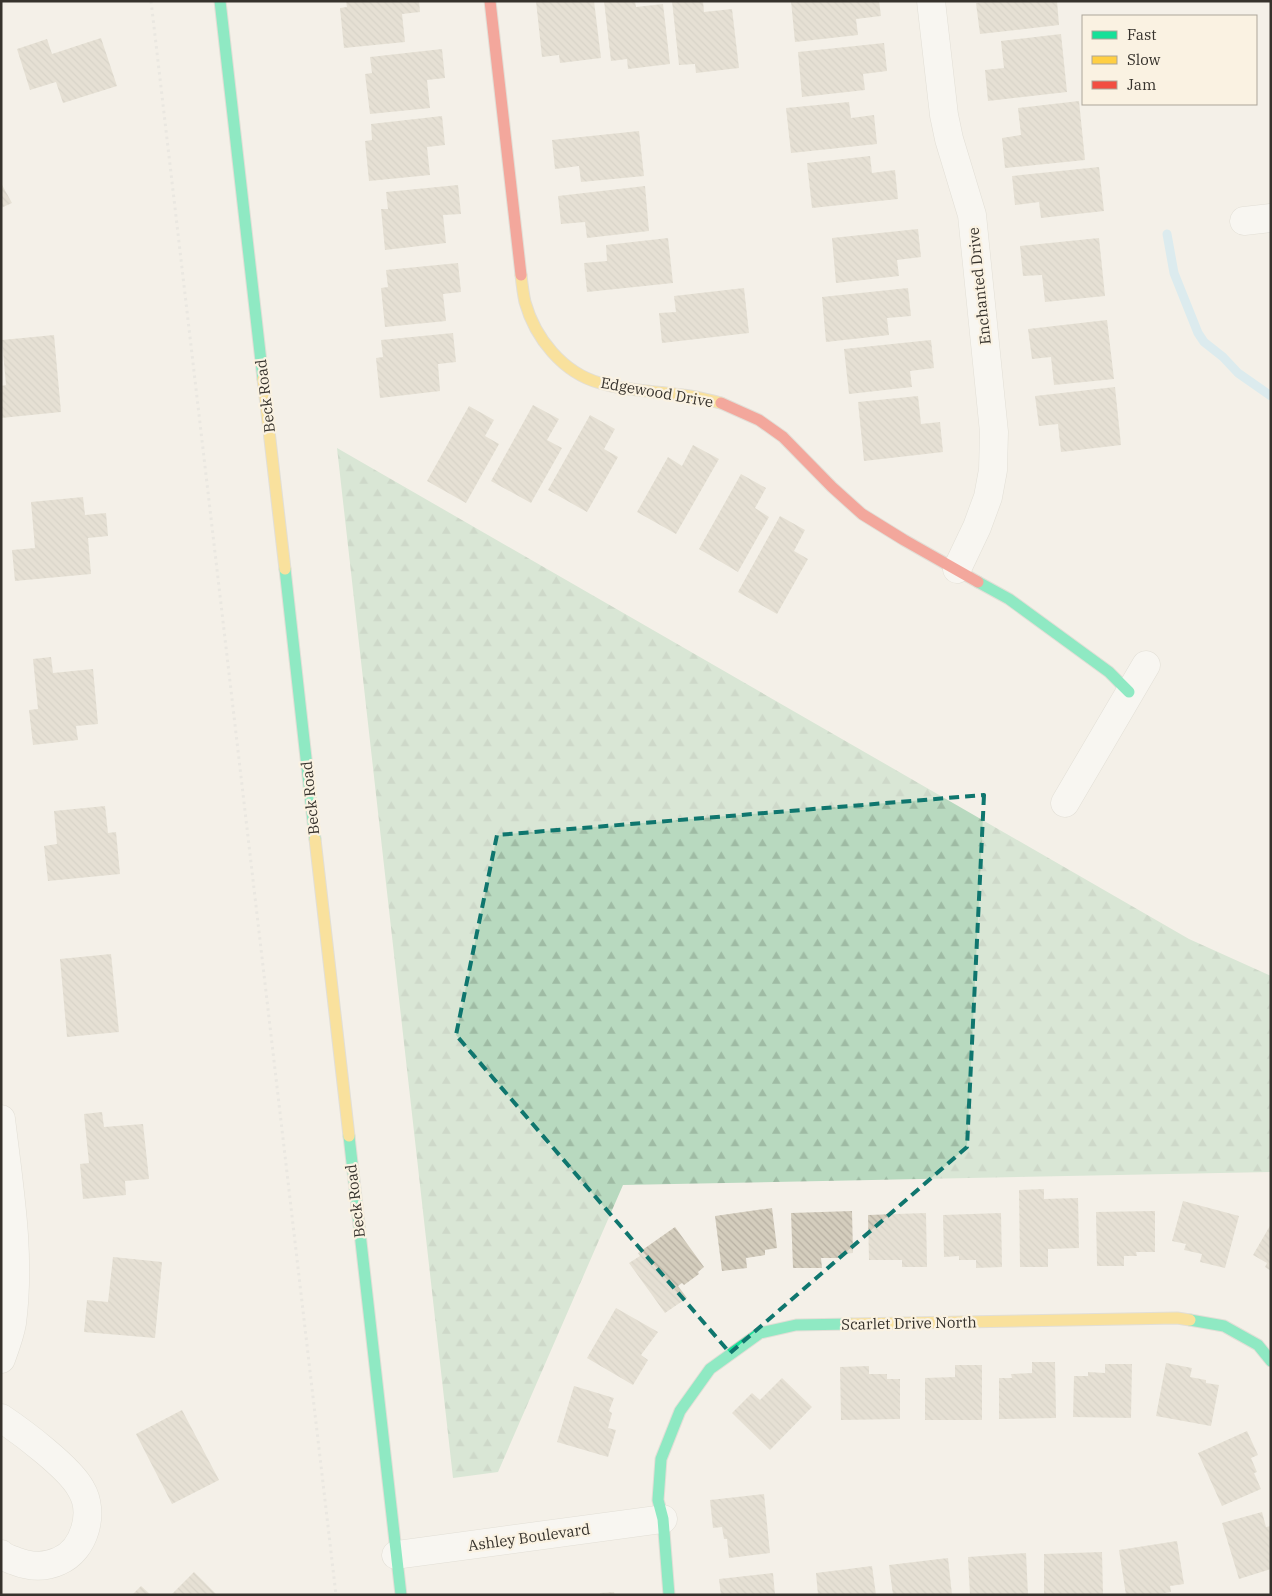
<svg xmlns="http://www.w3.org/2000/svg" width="1272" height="1596" font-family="'IBM Plex Serif',serif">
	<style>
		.forest { fill: url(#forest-firs) }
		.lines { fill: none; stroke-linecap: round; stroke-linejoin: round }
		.stream { stroke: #bee5f6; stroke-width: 9 }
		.building { fill: url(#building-back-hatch) }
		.street-casing { stroke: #ccc9c2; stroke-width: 29 }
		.fast-casing { stroke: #ccc9c2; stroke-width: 13 }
		.slow-casing { stroke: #ccc9c2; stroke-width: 13 }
		.jam-casing { stroke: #ccc9c2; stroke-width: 13 }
		.path { stroke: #dddcd9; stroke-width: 3; stroke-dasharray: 2.5 4; stroke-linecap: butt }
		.street { stroke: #fdfdfc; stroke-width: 28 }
		.fast { stroke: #16e098; stroke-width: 11 }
		.slow { stroke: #ffcf43; stroke-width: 11 }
		.jam { stroke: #f24e42; stroke-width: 11 }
		.marked { fill: none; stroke: #0f766e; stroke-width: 4; stroke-dasharray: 10 6; stroke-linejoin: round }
		.labels { text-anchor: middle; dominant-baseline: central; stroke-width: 4.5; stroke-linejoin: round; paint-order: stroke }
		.street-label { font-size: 15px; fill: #36322c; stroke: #faf2e2 }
	</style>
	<defs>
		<pattern id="forest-firs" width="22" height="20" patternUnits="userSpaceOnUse" patternTransform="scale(1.25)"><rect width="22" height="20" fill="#b8d9bf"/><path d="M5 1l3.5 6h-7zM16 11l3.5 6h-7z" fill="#9fbba4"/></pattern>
		<pattern id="building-back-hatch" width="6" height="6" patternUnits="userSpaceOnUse" patternTransform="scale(1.25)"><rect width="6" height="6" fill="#d4cdbd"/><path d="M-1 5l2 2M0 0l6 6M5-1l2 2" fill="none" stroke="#b7b0a3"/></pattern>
	</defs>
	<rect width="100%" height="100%" fill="#f4f0e8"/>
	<polygon class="forest" points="337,448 1189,939 1271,976 1271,1172 623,1185 498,1472 453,1478"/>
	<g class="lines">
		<polyline class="stream" points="1167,234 1174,273 1198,333 1204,342 1223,357 1238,373 1271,396"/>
	</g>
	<g class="building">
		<polygon points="346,1 419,1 420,12 402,14 405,42 344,48 340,8 347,7"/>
		<polygon points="536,1 594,1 601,58 560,63 559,55 542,57"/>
		<polygon points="604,1 635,1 636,7 663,4 670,64 628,69 627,59 611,61"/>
		<polygon points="672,1 703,1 704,12 732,9 739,68 696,73 695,64 679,65"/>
		<polygon points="791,1 879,1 881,16 856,19 858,35 795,42"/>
		<polygon points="992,1 1057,1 1059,25 980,34 976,3"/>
		<polygon points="1061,34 1067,92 988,101 985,70 1004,68 1001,41"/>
		<polygon points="101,38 117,86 63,103 56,82 30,90 17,49 47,39 52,54"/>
		<polygon points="884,43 887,71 863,74 865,90 802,97 798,52"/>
		<polygon points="442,49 445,78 427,80 430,108 370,114 365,74 372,73 370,57"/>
		<polygon points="1079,101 1085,160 1005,168 1002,138 1021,135 1018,108"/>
		<polygon points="849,102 851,118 874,115 877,144 791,153 786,108"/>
		<polygon points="442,116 445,145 427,147 430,175 369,181 365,141 372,140 371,124"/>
		<polygon points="639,131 644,176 581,182 579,166 555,169 552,140"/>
		<polygon points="870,156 872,173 895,170 898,199 812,208 807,163"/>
		<polygon points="1099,167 1104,211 1041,218 1039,202 1015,205 1012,176"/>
		<polygon points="1,183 12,203 1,208"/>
		<polygon points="458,185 461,214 443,215 446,243 385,250 381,209 388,209 386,192"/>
		<polygon points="645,186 649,231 587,238 585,222 561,224 558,196"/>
		<polygon points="918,229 921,257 897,260 899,276 836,283 832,238"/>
		<polygon points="668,238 673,283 587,292 584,263 607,261 606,245"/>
		<polygon points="1099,238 1105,296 1045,302 1042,275 1023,276 1020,246"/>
		<polygon points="458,263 461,292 443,294 446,321 385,327 381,288 388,287 386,270"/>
		<polygon points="744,288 749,333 662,343 659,313 676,312 674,296"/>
		<polygon points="908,288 911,316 887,318 889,335 826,342 822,297"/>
		<polygon points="1107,320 1114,379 1054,385 1051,357 1032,359 1028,329"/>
		<polygon points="453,333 456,362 438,364 440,391 380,398 376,358 383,357 381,340"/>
		<polygon points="54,335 61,412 1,418 1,386 6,385 2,340"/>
		<polygon points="931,340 934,368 910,371 912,387 849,394 844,349"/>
		<polygon points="1115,387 1121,445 1061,452 1058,424 1039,426 1035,396"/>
		<polygon points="918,396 921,424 940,422 943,452 864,461 858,402"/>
		<polygon points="533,405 559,419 547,440 562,448 531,503 491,481"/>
		<polygon points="469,406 494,420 485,436 499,444 466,503 427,481"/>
		<polygon points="590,415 615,429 604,449 618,457 587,512 548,490"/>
		<polygon points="693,445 719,459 676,534 637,512 668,457 682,466"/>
		<polygon points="741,474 766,488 755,508 769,517 738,572 699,549"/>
		<polygon points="83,497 85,515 106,513 108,536 88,538 91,574 15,581 12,550 35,548 31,502"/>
		<polygon points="780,516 805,530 794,551 808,559 777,614 738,592"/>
		<polygon points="51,657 53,673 93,669 98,724 76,726 78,740 33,745 29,710 38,709 33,659"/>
		<polygon points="105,806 108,833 116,832 120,874 48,881 44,846 57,844 54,811"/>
		<polygon points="111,954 119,1032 67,1037 60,959"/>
		<polygon points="102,1112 104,1127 143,1124 149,1179 125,1181 126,1195 83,1199 80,1164 89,1163 84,1114"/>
		<polygon points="1044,1189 1044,1199 1078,1198 1079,1248 1048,1249 1048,1267 1020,1267 1019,1190"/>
		<polygon points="1183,1201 1239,1216 1225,1268 1200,1262 1202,1254 1184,1250 1186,1244 1172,1241"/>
		<polygon points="772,1208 777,1248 765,1250 765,1255 746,1258 747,1268 722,1271 715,1216"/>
		<polygon points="852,1211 853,1253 843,1254 843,1258 821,1258 822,1268 793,1268 791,1213"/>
		<polygon points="1155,1211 1155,1252 1136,1252 1137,1256 1124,1256 1124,1266 1097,1266 1096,1212"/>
		<polygon points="926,1213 927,1267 902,1267 902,1260 869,1260 868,1215"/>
		<polygon points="1001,1213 1002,1267 976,1268 976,1260 959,1260 959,1256 944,1257 943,1215"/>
		<polygon points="1271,1224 1271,1271 1265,1267 1267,1263 1253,1255"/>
		<polygon points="675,1227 704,1267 698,1272 699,1274 684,1285 682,1283 678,1286 687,1298 665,1313 629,1263 640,1256 638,1253"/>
		<polygon points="113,1257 162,1262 155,1338 84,1332 87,1300 108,1302"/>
		<polygon points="616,1308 658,1332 641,1355 648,1360 633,1385 587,1358"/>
		<polygon points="1032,1362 1055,1362 1056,1418 999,1419 999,1378 1012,1378 1011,1374 1032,1373"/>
		<polygon points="1166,1363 1192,1368 1190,1377 1206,1380 1206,1383 1219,1385 1211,1426 1156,1416"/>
		<polygon points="1105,1364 1132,1364 1131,1418 1073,1417 1074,1376 1088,1376 1088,1372 1105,1373"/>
		<polygon points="955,1365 982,1365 982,1420 925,1420 925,1378 955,1377"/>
		<polygon points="869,1366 869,1374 887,1374 887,1379 900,1379 900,1419 841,1420 840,1367"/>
		<polygon points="782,1378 812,1407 770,1450 732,1413 752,1393 760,1400"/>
		<polygon points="574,1386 614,1398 609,1411 612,1413 608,1428 616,1430 608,1457 557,1442"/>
		<polygon points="182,1410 219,1480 172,1504 136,1434"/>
		<polygon points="1247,1431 1258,1455 1251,1458 1257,1472 1254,1473 1261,1489 1222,1506 1198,1453"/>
		<polygon points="764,1494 770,1553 729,1558 727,1539 724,1539 722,1527 713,1528 710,1500"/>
		<polygon points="1262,1512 1266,1527 1271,1526 1271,1569 1239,1579 1222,1523"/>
		<polygon points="1177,1541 1184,1584 1170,1586 1171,1592 1153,1595 1126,1595 1119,1550"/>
		<polygon points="1102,1552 1103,1595 1044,1595 1044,1554"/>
		<polygon points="1026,1553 1028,1595 970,1595 968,1557"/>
		<polygon points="948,1558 952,1595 893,1595 889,1565"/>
		<polygon points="872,1566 876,1595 818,1595 816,1573"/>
		<polygon points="194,1572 217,1595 171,1595"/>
		<polygon points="773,1573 775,1595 721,1595 719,1579"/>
		<polygon points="141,1586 151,1595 132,1595"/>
		<polygon points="614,1592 615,1595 600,1595 600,1593"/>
	</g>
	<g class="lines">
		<g class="street-casing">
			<g id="street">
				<polyline points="931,1 944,115 949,139 972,215 994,432 993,470 988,497 977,527 957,569"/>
				<polyline points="1244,221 1271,218"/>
				<polyline points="1065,803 1146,665"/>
				<path d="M1,1119C9,1186 21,1255 12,1323C10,1335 5,1348 1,1359"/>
				<path d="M1,1418C22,1432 70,1468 81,1489C95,1512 85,1550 59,1561C44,1568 30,1567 15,1561C10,1559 5,1558 1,1554"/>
				<polyline points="396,1555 663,1519"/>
			</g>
		</g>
		<g class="fast-casing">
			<g id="fast">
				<polyline points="220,1 263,379"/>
				<polyline points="285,569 315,839"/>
				<polyline points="978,582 1009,599 1109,672 1129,692"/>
				<polyline points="349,1136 401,1595"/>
				<polyline points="1190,1320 1224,1326 1258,1345 1271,1361"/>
				<polyline points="669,1595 663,1519 658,1500 661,1459 680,1411 710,1369 760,1333 796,1325 851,1324"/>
			</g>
		</g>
		<g class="slow-casing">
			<g id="slow">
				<path d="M521,275C522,284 523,293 525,302C535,338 563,373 600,383C627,391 655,391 683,395C696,396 708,400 721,403"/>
				<polyline points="263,379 285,569"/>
				<polyline points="315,839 349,1136"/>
				<polyline points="851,1324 1177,1318 1190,1320"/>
			</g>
		</g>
		<g class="jam-casing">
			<g id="jam">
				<polyline points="490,1 521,275"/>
				<polyline points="721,403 759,420 783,437 832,487 862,514 904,540 978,582"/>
			</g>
		</g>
		<polyline class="path" points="151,1 336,1595"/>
		<use href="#street" class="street"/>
		<use href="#fast" class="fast"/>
		<use href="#slow" class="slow"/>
		<use href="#jam" class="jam"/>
	</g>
	<path d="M0 0H1272V1596H0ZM984,795L967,1147L730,1353L456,1035L497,835Z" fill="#f4f0e8" fill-opacity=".55" fill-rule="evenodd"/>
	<path class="marked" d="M984,795L967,1147L730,1353L456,1035L497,835Z"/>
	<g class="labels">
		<g class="street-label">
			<text transform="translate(979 286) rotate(-96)">Enchanted Drive</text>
			<text transform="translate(657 392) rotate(10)">Edgewood Drive</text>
			<text transform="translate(265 396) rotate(-97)">Beck Road</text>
			<text transform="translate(310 798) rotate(-96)">Beck Road</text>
			<text transform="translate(355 1201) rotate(-97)">Beck Road</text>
			<text transform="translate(909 1323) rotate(-1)">Scarlet Drive North</text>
			<text transform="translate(529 1537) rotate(-8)">Ashley Boulevard</text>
		</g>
	</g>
	<rect width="1272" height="1596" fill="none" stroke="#36322c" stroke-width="5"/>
	<rect x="1082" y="15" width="175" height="90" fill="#faf2e2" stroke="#aca599"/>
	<rect x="1092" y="31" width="25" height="8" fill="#16e098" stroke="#aca599"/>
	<text x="1127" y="40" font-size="15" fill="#36322c">Fast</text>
	<rect x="1092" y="56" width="25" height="8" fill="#ffcf43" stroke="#aca599"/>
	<text x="1127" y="65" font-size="15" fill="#36322c">Slow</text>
	<rect x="1092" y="81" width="25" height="8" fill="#f24e42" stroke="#aca599"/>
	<text x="1127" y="90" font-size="15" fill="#36322c">Jam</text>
</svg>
